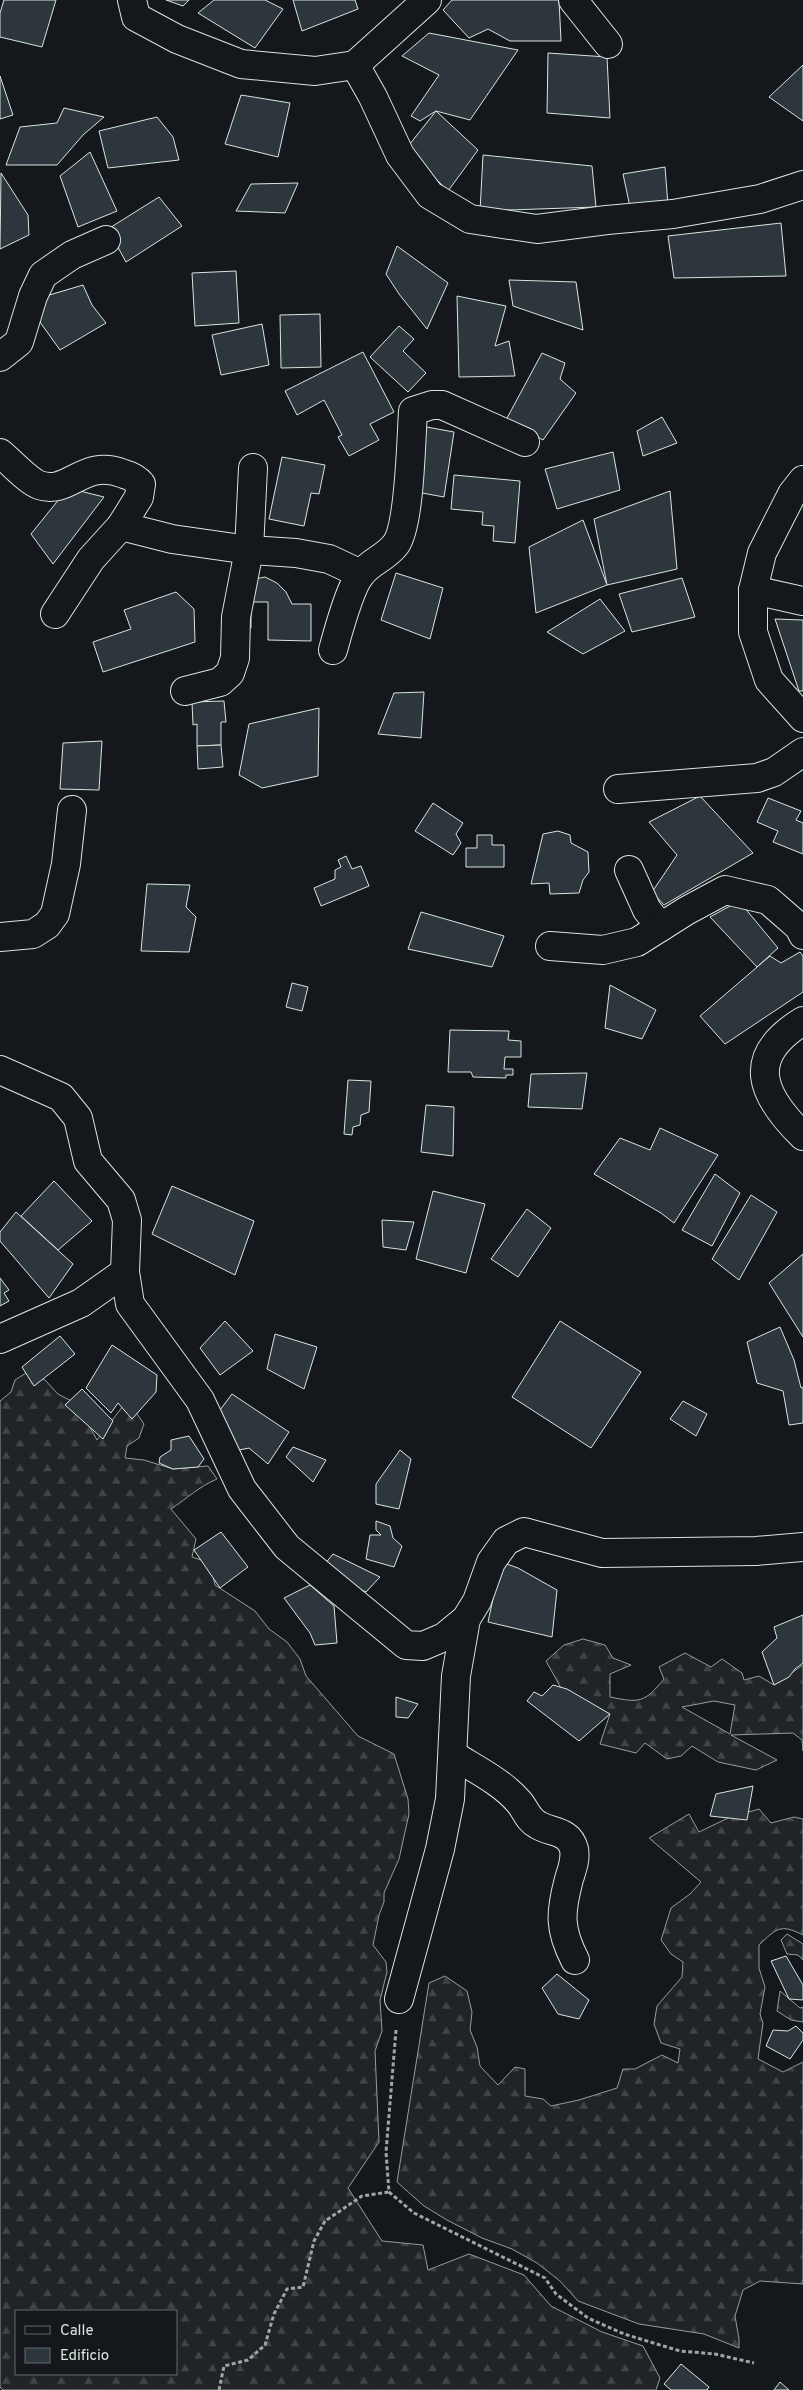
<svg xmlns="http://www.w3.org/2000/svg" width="803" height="2390" font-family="Overpass,sans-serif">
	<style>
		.forest { fill: url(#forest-firs); stroke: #939e99; fill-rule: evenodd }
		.building { fill: #2c363c; stroke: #d8e6dc }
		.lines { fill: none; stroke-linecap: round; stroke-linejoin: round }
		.street-casing { stroke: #d8e6dc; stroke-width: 30 }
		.path { stroke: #9da8a2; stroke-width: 3; stroke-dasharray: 4 2.5; stroke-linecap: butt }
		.street { stroke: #14181c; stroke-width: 28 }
	</style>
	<defs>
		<pattern id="forest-firs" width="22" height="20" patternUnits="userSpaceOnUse" patternTransform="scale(1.25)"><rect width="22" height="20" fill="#202428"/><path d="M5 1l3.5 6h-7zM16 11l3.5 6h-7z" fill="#404447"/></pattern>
	</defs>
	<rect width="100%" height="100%" fill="#14181c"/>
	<g class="forest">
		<path d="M29,1371L45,1380L58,1394L77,1404L97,1440L123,1406L135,1411L144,1424L139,1438L127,1446L125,1458L144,1460L173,1469L208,1466L217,1479C200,1486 186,1499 171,1509L196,1539L192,1557L210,1563L215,1585L255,1611L269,1629L287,1642L300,1659L306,1676L358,1736L394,1754L408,1799L409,1814L399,1859L384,1893V1902L379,1915L373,1945L386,1962L387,1972L380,2000L382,2031L375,2051L379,2142L348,2188L382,2241L423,2245L428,2270L469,2254L524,2275L551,2306L602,2332L643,2346L660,2378L656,2390H3L0,2387V1401L11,1392L15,1380ZM16,2311H176V2374H16Z"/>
		<path d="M583,1639L605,1645L613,1658L631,1665L610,1674V1697C640,1703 644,1703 664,1679L659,1667L685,1653L711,1667L722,1659L742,1673L744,1680L759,1676L774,1685L803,1665V1751L802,1740L793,1733L731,1735L777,1760L756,1770L718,1762L692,1746L681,1756L667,1759L645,1743L636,1753L600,1744L610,1714L561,1688L546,1661L564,1645ZM714,1701L735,1705L730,1734L682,1707Z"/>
		<path d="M759,1809L771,1823L794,1817L803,1819V1935C780,1923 776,1929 759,1945V1968L765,1987L760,2014L763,2023L758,2059L783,2072L803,2062V2284L760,2281L743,2290L735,2316L739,2339V2348L704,2334L639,2324L578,2301L560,2281L537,2263L512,2249L482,2238L447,2220L424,2206L397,2182L429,1983L445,1976L467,1991L472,2012L470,2030L477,2047L480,2066L498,2085L515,2067L525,2069V2096L543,2099L551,2106L579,2100L617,2088L623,2069H635L662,2055L678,2063L680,2049L661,2043L654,2024L657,2006L682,1977L683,1962L671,1954L661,1940L671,1908L690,1894L701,1882L649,1838L689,1814L699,1832L728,1818Z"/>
		<polygon points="787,1934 803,1944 803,1960 798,1955 787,1954 781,1940"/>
		<polygon points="780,1991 800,2008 803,2007 803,2022 791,2020 777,2011"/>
	</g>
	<g class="building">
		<polygon points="4,0 56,0 42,47 0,37 0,13"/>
		<polygon points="166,0 189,0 183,6"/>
		<polygon points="214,0 265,0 283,9 255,48 198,13"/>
		<polygon points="293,0 355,0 358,9 302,31"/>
		<polygon points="452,0 559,0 561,41 510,41 488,29 469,38 443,10"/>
		<polygon points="429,33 518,50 470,120 436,111 420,121 411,116 439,75 402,56"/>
		<polygon points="548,53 607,57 610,118 547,113"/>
		<polygon points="803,65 803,121 769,97"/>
		<polygon points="0,76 13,115 0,119"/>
		<polygon points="241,95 290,103 278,157 225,144"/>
		<polygon points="64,108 104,117 83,135 57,165 6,165 20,127 57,123"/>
		<polygon points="436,111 478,150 448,191 406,149"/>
		<polygon points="157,117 173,137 179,160 108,168 99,131"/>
		<polygon points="90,152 117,211 78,227 60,176"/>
		<polygon points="483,155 592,166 596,207 480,211"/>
		<polygon points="665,167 668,205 630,207 623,174"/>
		<polygon points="1,173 28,215 29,235 0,249"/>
		<polygon points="298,183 285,213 236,211 251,184"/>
		<polygon points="159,197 182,226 126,262 108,229"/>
		<polygon points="781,223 786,276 674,278 668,236"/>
		<polygon points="397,246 448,283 427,329 399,294 386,274"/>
		<polygon points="236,271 239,323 195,326 192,273"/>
		<polygon points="509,280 576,282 583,330 513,306"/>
		<polygon points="83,285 92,305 106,323 60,350 37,318 46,296"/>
		<polygon points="457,296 506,306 495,346 509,341 515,376 459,377"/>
		<polygon points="320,314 321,367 281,368 280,315"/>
		<polygon points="262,324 269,365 221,375 212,335"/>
		<polygon points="399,326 414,339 403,351 426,373 408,392 370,357"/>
		<polygon points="363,352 394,412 370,424 379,440 349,456 338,437 342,435 324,400 297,415 285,391"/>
		<polygon points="542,353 565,363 560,379 576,393 543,440 506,420"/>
		<polygon points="662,417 677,443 643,456 637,431"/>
		<polygon points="421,426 454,432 444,497 411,491"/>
		<polygon points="613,452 620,490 557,509 545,469"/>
		<polygon points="282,457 325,465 319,494 311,493 304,526 269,519"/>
		<polygon points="454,475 520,481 515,543 493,541 494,526 482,525 483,512 451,509"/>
		<polygon points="68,488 104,497 53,564 31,534"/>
		<polygon points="670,491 677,569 607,585 594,519"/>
		<polygon points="583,520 607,585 536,613 529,547"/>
		<polygon points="396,573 443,588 430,639 381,620"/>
		<polygon points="265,577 277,583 286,592 292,604 311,604 311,641 268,640 268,602 251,602 251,628 245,628 250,580"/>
		<polygon points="682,578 695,617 632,632 619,594"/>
		<polygon points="176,592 194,609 195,642 103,672 93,642 131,629 124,610"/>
		<polygon points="600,599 625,631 583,654 547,632"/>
		<polygon points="775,619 803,620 803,691 799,691"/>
		<polygon points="424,692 421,738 378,734 394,693"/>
		<polygon points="224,701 226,722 221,722 221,745 197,746 197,724 193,725 192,702"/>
		<polygon points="319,708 318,776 262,788 239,775 249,724"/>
		<polygon points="102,741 99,790 60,789 63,743"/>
		<polygon points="221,745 223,767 198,769 197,746"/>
		<polygon points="700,796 753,853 664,905 652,892 677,855 649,822"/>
		<polygon points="768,798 801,811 796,820 803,823 803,854 773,842 778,831 757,822"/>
		<polygon points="433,803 463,823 456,834 461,843 453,855 415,831"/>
		<polygon points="558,831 570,835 571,843 588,852 589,872 583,880 579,893 550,894 549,883 531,884 543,834"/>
		<polygon points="477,835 492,835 492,845 504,845 504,867 466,867 466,848 477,848"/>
		<polygon points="346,856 352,869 361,866 369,886 321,906 314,888 335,879 335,870 341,867 338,860"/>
		<polygon points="147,884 190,885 186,907 196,917 189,952 141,951"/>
		<polygon points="739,901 778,948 757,967 710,917"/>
		<polygon points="421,912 504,936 492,967 408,949"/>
		<polygon points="800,952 803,956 803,992 725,1044 700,1016 770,956 781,963"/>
		<polygon points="292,983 308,987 302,1011 286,1007"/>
		<polygon points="610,985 656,1010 642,1039 605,1028"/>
		<polygon points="450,1030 509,1031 508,1040 521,1041 521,1057 505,1057 504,1069 513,1069 513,1075 506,1075 506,1078 473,1077 471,1072 448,1072"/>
		<polygon points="587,1073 582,1109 528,1107 531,1074"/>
		<polygon points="348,1080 371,1081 369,1112 361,1115 360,1125 353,1127 352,1135 344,1134"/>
		<polygon points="426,1105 454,1107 453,1156 421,1152"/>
		<polygon points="660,1128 718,1155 674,1223 661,1213 594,1174 620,1138 650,1150"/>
		<polygon points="715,1174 740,1193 712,1246 682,1230"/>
		<polygon points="54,1181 92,1221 58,1250 21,1216"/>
		<polygon points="172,1186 254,1221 235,1275 152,1234"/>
		<polygon points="433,1191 485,1204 466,1273 416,1259"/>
		<polygon points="751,1195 777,1212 739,1280 712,1259"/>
		<polygon points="527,1209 551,1228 518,1277 491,1259"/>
		<polygon points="16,1212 73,1264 49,1298 0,1241 0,1232"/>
		<polygon points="382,1220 414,1222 406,1250 383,1247"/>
		<polygon points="803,1254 803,1337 769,1283"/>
		<polygon points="0,1278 9,1290 4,1293 9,1301 0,1306"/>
		<polygon points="225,1321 253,1351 220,1375 200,1348"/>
		<polygon points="560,1321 641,1372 591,1448 512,1397"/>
		<polygon points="780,1327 794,1360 801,1388 803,1387 803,1423 789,1425 783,1391 757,1383 747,1342"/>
		<polygon points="275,1334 317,1347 304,1389 267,1369"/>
		<polygon points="60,1336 75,1354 34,1386 22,1367"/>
		<polygon points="112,1345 157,1375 156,1392 132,1419 118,1403 111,1413 86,1388"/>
		<polygon points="82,1389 113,1421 103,1439 65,1405"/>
		<polygon points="232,1394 289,1432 268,1464 249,1448 225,1453 234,1439 211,1422"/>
		<polygon points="683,1401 707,1414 696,1436 670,1419"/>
		<polygon points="189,1436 204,1459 198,1467 173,1469 159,1463 160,1457 171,1450 171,1440"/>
		<polygon points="293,1447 326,1460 313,1482 286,1457"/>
		<polygon points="400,1450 411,1459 399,1509 376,1504 376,1484"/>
		<polygon points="376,1521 390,1526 393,1538 402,1546 394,1567 366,1559 370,1535 381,1535 376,1530"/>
		<polygon points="221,1532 248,1567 220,1588 194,1550"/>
		<polygon points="333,1554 380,1577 366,1592 320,1570"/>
		<polygon points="501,1562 518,1568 557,1590 552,1637 488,1622"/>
		<polygon points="310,1585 334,1606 337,1643 315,1645 310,1633 284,1598"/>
		<polygon points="803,1615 803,1663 795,1669 789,1677 774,1685 762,1652 777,1638 774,1627"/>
		<polygon points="553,1685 567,1689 610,1714 579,1741 527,1701 534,1692 542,1696"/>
		<polygon points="396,1697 418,1704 408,1718 396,1717"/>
		<polygon points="753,1786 747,1820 710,1816 716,1794"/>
		<polygon points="786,1956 803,1985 803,2000 789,1999 771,1961"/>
		<polygon points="557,1974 589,2000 579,2019 558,2014 542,1988"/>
		<polygon points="796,2026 803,2033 803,2040 790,2059 766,2046 773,2030 788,2031"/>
		<polygon points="681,2364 709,2387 707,2390 671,2390 664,2384"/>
		<polygon points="780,2382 789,2390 774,2390"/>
	</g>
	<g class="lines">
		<g class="street-casing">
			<g id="street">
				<polyline points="132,0 136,17 177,39 241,64 315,71 355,65 373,97 400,155 430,195 470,219 537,229 607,220 673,214 760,199 803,185"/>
				<polyline points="573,0 608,44"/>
				<polyline points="355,65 427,0"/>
				<polyline points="0,357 19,342 33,296 43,275 72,255 106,240"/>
				<path d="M0,453C10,461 28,481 39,485C70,496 83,457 124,474C131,476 136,478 141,484L139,497L121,526"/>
				<polyline points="803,480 792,494 762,553 753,590 753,632 769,680 803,718"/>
				<polyline points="753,590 803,601"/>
				<polyline points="55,614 91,559 121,526 172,539 249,550 296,553 329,559 361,574"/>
				<path d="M333,650C338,632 350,587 361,574C370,562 387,557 396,544C410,524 411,440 413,411L432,405H442L525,442"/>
				<polyline points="185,691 220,682 230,673 235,658 236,617 249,550 253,468"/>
				<polyline points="618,789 757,778 774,772 803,752"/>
				<polyline points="629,870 647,910 661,927"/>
				<polyline points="0,937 33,934 47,925 55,914 66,864 72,810"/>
				<polyline points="550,946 603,950 637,942 686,911 725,890 768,900 799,927 803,935"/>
				<path d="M803,1021C744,1057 761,1095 803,1136"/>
				<polyline points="0,1070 61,1097 78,1118 88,1161 121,1200 127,1220 125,1272 130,1304 200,1400 242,1489 287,1547 406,1645 423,1646 444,1637 466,1619 477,1601 491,1562 506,1541 524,1532 602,1553 756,1551 803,1547"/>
				<polyline points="0,1339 81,1303 125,1272"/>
				<path d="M453,1755C475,1769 502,1782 519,1802C526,1810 527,1819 538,1825C551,1833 569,1830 574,1849C576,1860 572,1869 569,1879C560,1913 559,1929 575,1960"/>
				<polyline points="399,1999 440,1849 450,1799 456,1676 466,1619"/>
			</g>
		</g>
		<g class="path">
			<polyline points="396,2030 386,2152 389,2192 414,2213 545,2278 556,2294 588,2318 624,2334 680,2351 715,2354 754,2363"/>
			<polyline points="219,2390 224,2366 248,2360 265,2345 274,2314 287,2289 303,2287 314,2241 325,2221 362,2196 389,2192"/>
		</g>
		<use href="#street" class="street"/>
	</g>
	<rect x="15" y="2310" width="162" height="65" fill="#14181c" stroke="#626a69"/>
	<rect x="25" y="2326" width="25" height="8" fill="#14181c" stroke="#626a69"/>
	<text x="60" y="2335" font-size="15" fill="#d8e6dc">Calle</text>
	<rect x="25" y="2348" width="25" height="15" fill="#2c363c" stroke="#626a69"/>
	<text x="60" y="2360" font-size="15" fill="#d8e6dc">Edificio</text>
</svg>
